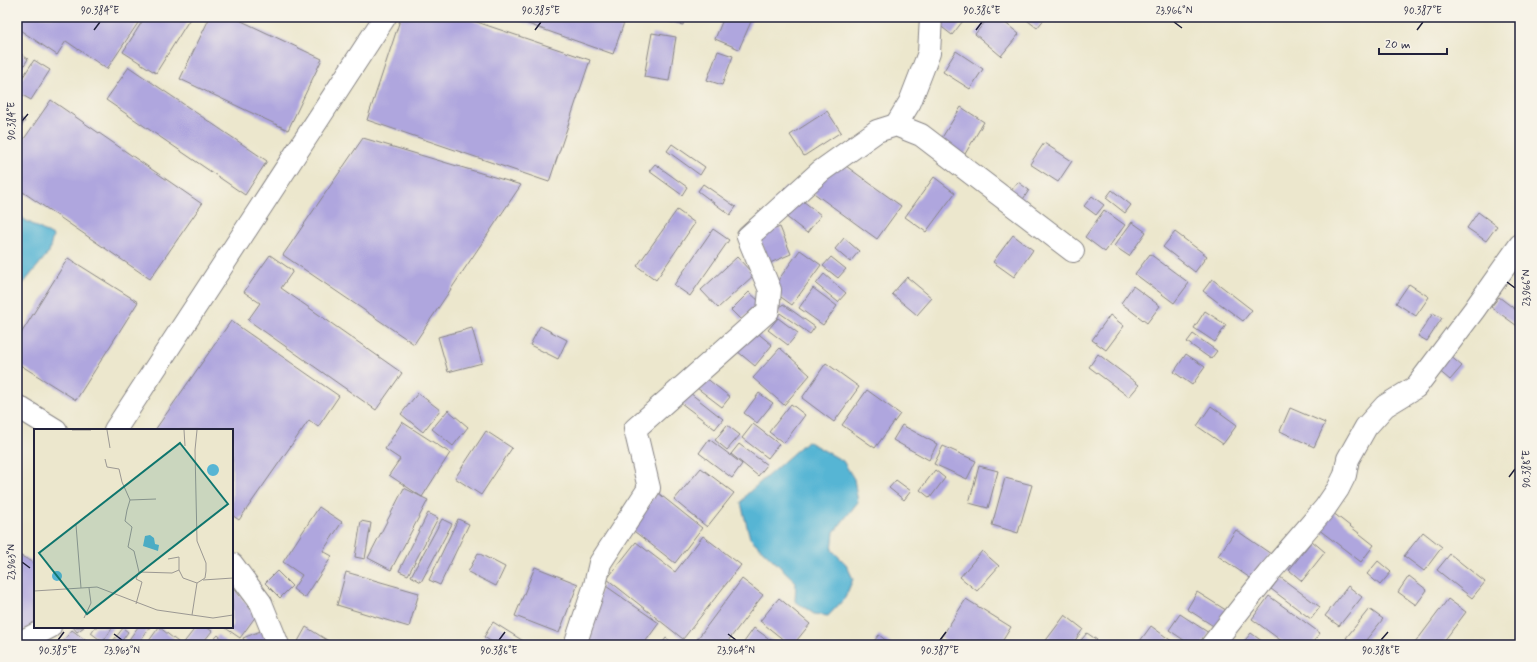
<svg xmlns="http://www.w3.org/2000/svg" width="1537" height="662" font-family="Mynerve,sans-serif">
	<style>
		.water { fill: #56b5d4; stroke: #3c6c88 }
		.building { fill: #afa6de }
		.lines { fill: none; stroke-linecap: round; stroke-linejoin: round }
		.minor-casing { stroke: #878484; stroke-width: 24 }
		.minor { stroke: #fff; stroke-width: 22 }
		.ticks { fill: none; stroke: #22223b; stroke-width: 1.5 }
		.inset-road { fill: none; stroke: #9b9893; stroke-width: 1 }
		.view { fill: #0f766e; fill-opacity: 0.15; stroke: #0f766e; stroke-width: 2 }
		.inset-edge { fill: none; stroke: #22223b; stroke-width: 2 }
		.neatline { fill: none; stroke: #22223b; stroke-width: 1.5 }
		.ticks-label { font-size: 10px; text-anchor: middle; fill: #22223b }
	</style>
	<rect width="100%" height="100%" fill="#f7f3e8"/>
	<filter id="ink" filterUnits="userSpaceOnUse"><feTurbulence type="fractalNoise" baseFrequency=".025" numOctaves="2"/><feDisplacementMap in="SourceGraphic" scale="8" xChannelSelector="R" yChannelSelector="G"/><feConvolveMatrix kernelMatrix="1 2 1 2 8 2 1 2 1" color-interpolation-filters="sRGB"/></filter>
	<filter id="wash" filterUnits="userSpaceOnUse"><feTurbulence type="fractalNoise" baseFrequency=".012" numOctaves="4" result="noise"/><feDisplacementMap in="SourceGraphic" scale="16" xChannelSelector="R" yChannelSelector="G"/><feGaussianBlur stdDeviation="0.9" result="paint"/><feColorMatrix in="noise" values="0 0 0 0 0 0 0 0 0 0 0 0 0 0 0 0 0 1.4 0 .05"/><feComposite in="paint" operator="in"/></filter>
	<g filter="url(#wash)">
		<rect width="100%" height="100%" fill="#ece7cd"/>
		<g class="water">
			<polygon points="17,213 25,220 53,236 49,252 23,284 17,287"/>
			<polygon points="807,441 843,461 854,479 858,502 834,532 832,550 846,564 853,579 845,598 828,616 814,614 795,601 796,582 750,538 741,503 747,494"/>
		</g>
		<g id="blocks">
			<g class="building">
				<polygon points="17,17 142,17 107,69 66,41 57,55 17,28"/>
				<polygon points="145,17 191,17 156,73 123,52"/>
				<polygon points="210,17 233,17 322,59 288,130 180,79"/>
				<polygon points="290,17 302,17 301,21"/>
				<polygon points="401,17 462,17 590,60 549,182 367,120"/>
				<polygon points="508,17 626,17 613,54"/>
				<polygon points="656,17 684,17 683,25 656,19"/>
				<polygon points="724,17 753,17 739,49 715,39"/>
				<polygon points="937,17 966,17 952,35 934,21"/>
				<polygon points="989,17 998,17 1019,34 1001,56 975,34"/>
				<polygon points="1023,17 1046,17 1037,28"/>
				<polygon points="652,33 676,37 669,81 644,77"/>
				<polygon points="17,51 28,59 17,76"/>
				<polygon points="718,51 733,56 722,85 707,80"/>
				<polygon points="956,51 983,69 970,89 943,72"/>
				<polygon points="34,60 50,70 31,100 17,92 17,86"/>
				<polygon points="129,67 267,161 245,195 106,100"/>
				<polygon points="51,100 202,204 150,279 17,188 17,149"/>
				<polygon points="961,107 984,122 962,159 938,144"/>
				<polygon points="827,111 841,132 804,156 790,135"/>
				<polygon points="17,116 25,121 17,132"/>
				<polygon points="363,138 521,185 414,344 283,255"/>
				<polygon points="1044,143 1072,161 1058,182 1030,164"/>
				<polygon points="672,144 705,167 700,175 667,151"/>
				<polygon points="835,158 901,206 877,239 811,191"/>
				<polygon points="655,164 687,187 682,195 649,171"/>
				<polygon points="934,177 955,193 926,232 905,217"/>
				<polygon points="1018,182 1029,190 1022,201 1010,192"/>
				<polygon points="703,184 736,207 730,215 698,191"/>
				<polygon points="785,187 821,215 807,233 771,205"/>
				<polygon points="1112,190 1131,205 1125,213 1106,198"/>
				<polygon points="1092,196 1104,205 1096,215 1084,206"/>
				<polygon points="677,210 695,223 656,280 637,266"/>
				<polygon points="1104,210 1125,225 1105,252 1085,237"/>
				<polygon points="1478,212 1497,226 1486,241 1467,228"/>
				<polygon points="1132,222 1146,232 1129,256 1114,246"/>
				<polygon points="780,227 791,254 770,263 758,236"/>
				<polygon points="713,229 729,240 690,296 674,285"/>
				<polygon points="1175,232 1207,256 1195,272 1163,247"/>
				<polygon points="1013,235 1033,250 1014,277 993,262"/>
				<polygon points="844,238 859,251 850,262 835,249"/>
				<polygon points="800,250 821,265 792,305 771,290"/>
				<polygon points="1150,254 1189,283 1174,303 1135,274"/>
				<polygon points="270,255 293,271 281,288 402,373 376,410 248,320 260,303 244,292"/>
				<polygon points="737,257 754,275 718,308 701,290"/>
				<polygon points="831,257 846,269 838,278 823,266"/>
				<polygon points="68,258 138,302 76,400 17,363 17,340"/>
				<polygon points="824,274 846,293 838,302 816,284"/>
				<polygon points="907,277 932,298 917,315 892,294"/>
				<polygon points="1212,279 1252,310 1243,321 1203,291"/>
				<polygon points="1409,284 1429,297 1416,316 1396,303"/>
				<polygon points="1133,286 1160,306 1147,323 1121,303"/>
				<polygon points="813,288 837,306 823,325 799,308"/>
				<polygon points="749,292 760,302 741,320 731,310"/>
				<polygon points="1499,297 1520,313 1520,328 1491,307"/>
				<polygon points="783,304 815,327 810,334 777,311"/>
				<polygon points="1205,311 1226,325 1215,342 1194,328"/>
				<polygon points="1433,313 1442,318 1427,341 1418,336"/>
				<polygon points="1110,315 1124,326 1106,350 1092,340"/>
				<polygon points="778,318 798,333 788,345 768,330"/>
				<polygon points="231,321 339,396 318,427 309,420 239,520 232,515 232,430 155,430"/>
				<polygon points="540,326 567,340 558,359 530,345"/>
				<polygon points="472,328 482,363 448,372 438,337"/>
				<polygon points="754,330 772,345 755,366 737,351"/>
				<polygon points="1193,334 1217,351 1211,359 1187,342"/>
				<polygon points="780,348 810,375 784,405 753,378"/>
				<polygon points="1098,354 1139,385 1129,397 1089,367"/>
				<polygon points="1186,354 1205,367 1192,385 1174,372"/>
				<polygon points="1449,355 1462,366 1450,380 1437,369"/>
				<polygon points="826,363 859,387 834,422 802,398"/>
				<polygon points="705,377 730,397 722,407 697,388"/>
				<polygon points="867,390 900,414 875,448 842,425"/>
				<polygon points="418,393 440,410 423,432 401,414"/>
				<polygon points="690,393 723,419 715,429 681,403"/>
				<polygon points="759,393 773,403 757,423 744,413"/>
				<polygon points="791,404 805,415 784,443 769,432"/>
				<polygon points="1211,406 1237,425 1223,444 1197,426"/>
				<polygon points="1290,408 1325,423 1314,447 1280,431"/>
				<polygon points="448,410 468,427 453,446 432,429"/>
				<polygon points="402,422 450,453 422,497 389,475 400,459 385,449"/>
				<polygon points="753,424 779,444 768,458 742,438"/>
				<polygon points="727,425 740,435 727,450 715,440"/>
				<polygon points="902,425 937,444 929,460 893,440"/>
				<polygon points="486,431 512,448 481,495 455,478"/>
				<polygon points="709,439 742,464 732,478 699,453"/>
				<polygon points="739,444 767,465 758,476 731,454"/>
				<polygon points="943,446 976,461 967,479 934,464"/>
				<polygon points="979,466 998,471 988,508 969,503"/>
				<polygon points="701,468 734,493 707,527 674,500"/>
				<polygon points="935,470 945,478 930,498 920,490"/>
				<polygon points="1005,478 1032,485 1018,533 992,525"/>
				<polygon points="896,480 911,491 904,500 889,488"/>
				<polygon points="404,488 428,500 391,570 368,558"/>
				<polygon points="657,492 702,528 675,563 630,528"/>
				<polygon points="319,507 342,522 323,551 332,556 305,598 293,589 302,575 283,562"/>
				<polygon points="1332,512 1374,545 1361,562 1318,529"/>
				<polygon points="428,513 438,518 408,575 399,571"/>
				<polygon points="442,519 452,524 421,582 411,576"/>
				<polygon points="458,519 469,524 440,585 429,580"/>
				<polygon points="361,521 371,523 365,559 355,557"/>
				<polygon points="1236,530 1271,554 1253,580 1218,556"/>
				<polygon points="1423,532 1442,547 1424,571 1404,556"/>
				<polygon points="703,536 741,565 683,639 607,579 636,542 675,572"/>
				<polygon points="1312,541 1325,552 1302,581 1289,570"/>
				<polygon points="982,551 999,566 977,591 960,577"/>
				<polygon points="478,553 505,567 496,586 468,572"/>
				<polygon points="17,554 35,563 35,624 17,634"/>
				<polygon points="1450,554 1485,582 1472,598 1437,570"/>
				<polygon points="1378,561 1391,572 1380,585 1367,574"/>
				<polygon points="535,567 578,584 559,633 515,616"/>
				<polygon points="277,571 292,586 280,598 265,583"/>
				<polygon points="346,572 419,593 409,627 337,605"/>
				<polygon points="1409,576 1427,590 1416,605 1398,592"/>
				<polygon points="1280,577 1320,607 1311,619 1271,589"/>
				<polygon points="742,579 763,595 725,645 699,645 695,642"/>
				<polygon points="603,584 659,623 643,645 582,645"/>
				<polygon points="232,586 256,616 240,638 224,627 232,627"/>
				<polygon points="1348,586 1362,597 1339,626 1325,616"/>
				<polygon points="1197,592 1229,612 1218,629 1187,609"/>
				<polygon points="1269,596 1320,633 1311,645 1287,645 1252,619"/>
				<polygon points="779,598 810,624 793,645 790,645 760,621"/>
				<polygon points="966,599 1011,627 1000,645 953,645 941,638"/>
				<polygon points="1448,599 1466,612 1441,645 1418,645 1415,643"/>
				<polygon points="1369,609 1383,619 1362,645 1356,645 1346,638"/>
				<polygon points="1180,614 1209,633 1202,645 1191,645 1169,630"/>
				<polygon points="1065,615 1083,629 1072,645 1046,645 1044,643"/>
				<polygon points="493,622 528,644 527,645 497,645 484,637"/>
				<polygon points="1151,626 1177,645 1145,645 1140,641"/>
				<polygon points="73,627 84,627 77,632"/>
				<polygon points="95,627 113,627 103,642 91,633"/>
				<polygon points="138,627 150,627 137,645 125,645"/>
				<polygon points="159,627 178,642 176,645 146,645"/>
				<polygon points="196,627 206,627 212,631 201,645 182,645"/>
				<polygon points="306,627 335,645 296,645"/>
				<polygon points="123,628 128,632 119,645 110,645"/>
				<polygon points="754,628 778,645 742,645"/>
				<polygon points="72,630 92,645 70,645 64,640"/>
				<polygon points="263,630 269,645 246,645 243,638"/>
				<polygon points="1087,633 1097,640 1093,645 1077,645"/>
				<polygon points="1251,633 1267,645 1241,645"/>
				<polygon points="218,635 229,645 209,645"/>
				<polygon points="879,635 892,645 879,645 874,641"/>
				<polygon points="666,638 676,645 661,645"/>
			</g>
		</g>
	</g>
	<g filter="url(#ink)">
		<use href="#blocks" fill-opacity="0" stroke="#878484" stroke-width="1"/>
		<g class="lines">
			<g class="minor-casing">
				<g id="minor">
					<polyline points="896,125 910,102 929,53 931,17"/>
					<polyline points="17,406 56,430"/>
					<polyline points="115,430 385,17"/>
					<polyline points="232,564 261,603 278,645"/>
					<polyline points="17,644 50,627"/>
					<polyline points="575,645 595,585 600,563 649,488 635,429 768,311 770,290 748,237 821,171 877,131 896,125 921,135 1073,251"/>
					<polyline points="1212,645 1268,574 1325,508 1338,489 1345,475 1348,459 1366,427 1385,406 1416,387 1474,310 1520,245"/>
				</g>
			</g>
			<use href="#minor" class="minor"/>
		</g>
	</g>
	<path class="ticks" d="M1174,22L1182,28M94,30L100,22M535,30L541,22M976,30L982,22M1417,30L1423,22M22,121L28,114M1507,282L1515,288M1509,477L1515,469M22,562L30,568M114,634L122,640M728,634L736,640M58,640L64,632M499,640L505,632M940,640L946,632M1381,640L1388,632"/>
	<g transform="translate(34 429)">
		<rect width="199" height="199" fill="#ece7cd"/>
		<path d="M173 41a6 6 0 1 1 12 0a6 6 0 1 1-12 0ZM116,106L120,109L121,115L125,116L124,122L109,117L111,107ZM18 147a5 5 0 1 1 10 0a5 5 0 1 1-10 0Z" fill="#56b5d4"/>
		<path class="inset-road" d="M38,1H57M73,1L76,19M150,1L151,17M71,30L73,38L85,40L88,53L96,71M42,96L47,159M134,130L145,128V141L149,149L163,154M105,143L138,144L145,141M169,151L199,149M0,162L63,158L123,181L179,189L199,186M102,175L108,153L102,150L105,143L100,122L94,118L98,98L91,92L93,81L96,71L122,70M158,186L163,154L171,149L172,142V134L163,112L161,21L163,1M50,189L57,174L55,159"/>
		<path class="view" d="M146,14L194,75L53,185L5,124Z"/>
		<rect width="199" height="199" class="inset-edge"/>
	</g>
	<rect width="1537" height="662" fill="none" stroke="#f7f3e8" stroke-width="44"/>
	<path d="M1379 48v6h68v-6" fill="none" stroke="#22223b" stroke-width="2"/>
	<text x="1385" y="48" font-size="12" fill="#22223b" stroke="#f7f3e8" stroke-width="3" paint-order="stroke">20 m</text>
	<rect x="22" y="22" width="1493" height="618" class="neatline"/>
	<g class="ticks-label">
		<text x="100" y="14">90.384°E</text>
		<text x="541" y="14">90.385°E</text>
		<text x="982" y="14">90.386°E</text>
		<text x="1174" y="14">23.966°N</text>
		<text x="1423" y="14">90.387°E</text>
		<text transform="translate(11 121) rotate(-90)" y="4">90.384°E</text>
		<text transform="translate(1526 288) rotate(-90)" y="4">23.966°N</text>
		<text transform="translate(1526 469) rotate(-90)" y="4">90.388°E</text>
		<text transform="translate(11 562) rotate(-90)" y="4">23.963°N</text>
		<text x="58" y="654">90.385°E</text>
		<text x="122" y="654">23.963°N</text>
		<text x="499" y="654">90.386°E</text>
		<text x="736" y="654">23.964°N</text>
		<text x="940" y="654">90.387°E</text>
		<text x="1381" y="654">90.388°E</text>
	</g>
</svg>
